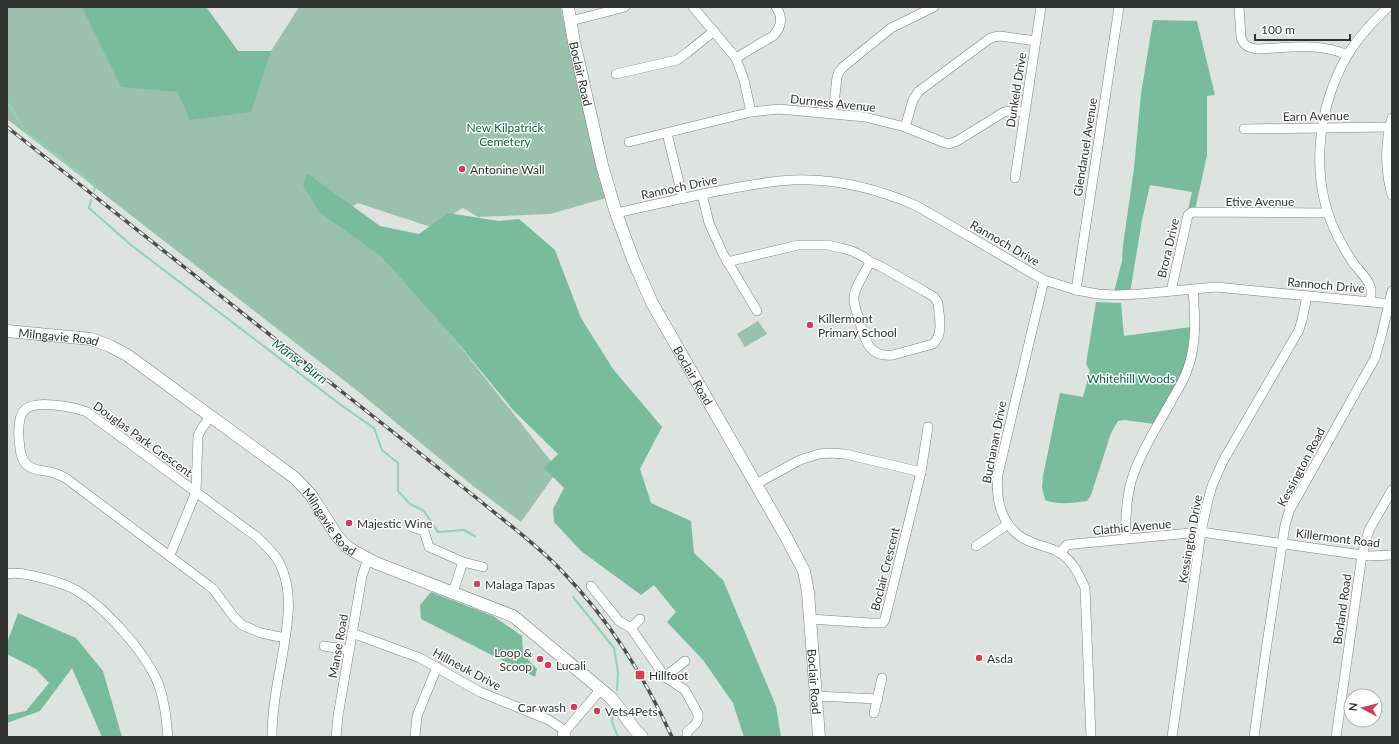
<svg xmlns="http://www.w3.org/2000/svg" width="1399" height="744" font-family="Lato,sans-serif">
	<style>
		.green { fill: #99c1ad }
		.forest { fill: #79bc9c }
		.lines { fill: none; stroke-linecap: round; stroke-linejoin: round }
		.stream { stroke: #8fd3b2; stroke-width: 2 }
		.minor-casing { stroke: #7a807d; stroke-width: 10 }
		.major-casing { stroke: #7a807d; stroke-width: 13 }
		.minor { stroke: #fff; stroke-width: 9 }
		.major { stroke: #fff; stroke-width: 12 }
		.rail-casing { stroke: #4c4f4e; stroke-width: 3.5 }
		.rail { stroke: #fff; stroke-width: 2; stroke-dasharray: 6; stroke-linecap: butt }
		.poi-dot { fill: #ce3e5b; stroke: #fff; stroke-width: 1.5 }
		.labels { text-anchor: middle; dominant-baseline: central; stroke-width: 3; stroke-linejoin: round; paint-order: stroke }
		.street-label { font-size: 12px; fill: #303231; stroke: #fff }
		.park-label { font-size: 12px; fill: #0a6042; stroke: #fff }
		.poi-label { font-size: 12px; fill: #303231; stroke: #fff; text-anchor: start }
		.water-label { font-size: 13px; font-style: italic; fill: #0d6244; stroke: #fff }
	</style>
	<rect width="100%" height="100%" fill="#dde3e0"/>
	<g class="green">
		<polygon points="7,7 206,7 238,51 271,51 299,7 561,7 567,39 606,198 550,214 478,217 463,208 431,227 358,203 351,207 383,249 558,470 521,522 473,486 360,393 7,119"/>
		<polygon points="758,321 767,334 745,347 737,334"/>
	</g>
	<g class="forest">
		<polygon points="82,7 206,7 238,51 271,51 251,112 190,120 178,92 121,87"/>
		<polygon points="1153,20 1197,21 1215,95 1207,96 1207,155 1195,210 1188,210 1192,192 1150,185 1142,220 1130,293 1114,292 1122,261 1123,245 1134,168 1141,94"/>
		<polygon points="307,173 380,226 419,234 448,213 499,221 519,219 555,250 581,318 613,369 662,427 640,469 651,503 691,521 694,553 723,580 776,706 781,737 744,737 733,703 703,660 667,622 676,612 654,585 641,595 581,551 554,522 553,509 564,488 544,468 558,454 513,410 447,330 381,256 319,212 303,185"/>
		<path d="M1096,302L1121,303L1124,336L1191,327L1188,358L1185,368L1154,424L1125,420L1118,421L1111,433L1091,495L1087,501C1073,503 1058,505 1045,500L1042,487L1043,476L1060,393L1083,397L1090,371L1086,364Z"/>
		<polygon points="431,592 493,616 522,636 523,654 537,669 535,677 421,619 420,605"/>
		<polygon points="18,613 76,638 103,671 122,737 102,737 72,668 40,711 7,723 7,715 26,711 49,683 36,669 7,654 7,643"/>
	</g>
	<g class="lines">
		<g class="stream">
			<polyline points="7,101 26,132 95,185 94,191"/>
			<polyline points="91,200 89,208 131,245 341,405 374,428 382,450 398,463 398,491 410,504 424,511 438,532 464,530 475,536"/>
			<polyline points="573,597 614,648 618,672 617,690"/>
			<polyline points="613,715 612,722 618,737"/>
		</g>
		<g class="minor-casing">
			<g id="minor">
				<polyline points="693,7 736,58 744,80 751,112"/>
				<path d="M1239,7L1241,37C1243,45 1248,48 1257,49C1286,48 1321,42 1347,55"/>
				<polyline points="571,21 625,7"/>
				<path d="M736,58L773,36C782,27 783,17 776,7"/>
				<polyline points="616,74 677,60 688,52 714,31"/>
				<polyline points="833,113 837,77 839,72 843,67 891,28 934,7"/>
				<path d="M1392,118C1385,143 1385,170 1392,195"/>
				<polyline points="905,127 913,100 919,91 989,39 994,37 1000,36 1036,41"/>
				<polyline points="1244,129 1389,127"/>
				<polyline points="667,133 683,199"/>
				<polyline points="629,142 751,112 779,109 865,117 905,127 945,143 949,144 957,141 1004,112 1008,111 1025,112"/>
				<polyline points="1015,178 1041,7"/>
				<polyline points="702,194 709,223 723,254 757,311"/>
				<path d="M616,213C652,205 687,197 723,190C746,186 769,181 792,180C835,178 878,189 917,206L1044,280L1076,290L1098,294L1115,295L1140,294L1216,287L1392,304"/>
				<path d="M727,262L798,245H828L841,248L852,251L864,257L870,262L880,266L924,291L934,297L938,303C939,317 944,334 933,344L893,355C868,358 865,339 859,320C857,312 853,304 854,296C856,284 865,273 870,262"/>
				<path d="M1044,280L998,474C995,500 1002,530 1029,541C1039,546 1051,547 1060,553C1073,561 1079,575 1085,588L1091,737"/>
				<polyline points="1076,290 1119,7"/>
				<polyline points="1171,291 1188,215 1192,212 1328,213"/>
				<path d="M1370,301C1371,296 1372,290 1370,286C1367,277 1357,269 1352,261C1346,253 1342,244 1337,235C1309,179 1317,109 1347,56C1358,37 1373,22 1388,7"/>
				<polyline points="756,484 800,460 819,454 829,453 845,454 921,472"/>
				<polyline points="412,527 424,531 429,547 463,562 483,567"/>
				<path d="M1125,539C1126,517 1126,494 1134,473C1143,447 1160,422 1173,398C1179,388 1185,378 1188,368C1197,342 1195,316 1193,289"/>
				<polyline points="976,546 1008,524"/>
				<polyline points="1060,553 1067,545 1074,544 1201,532 1369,556 1392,555"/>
				<polyline points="170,555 196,492 198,436 202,428 210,417"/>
				<path d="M7,574C16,572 25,574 34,576C47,579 60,582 72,588C102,603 145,652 158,683C165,701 166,719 168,737"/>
				<path d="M591,586L619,621L631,628L665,677L685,690L698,714C699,724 693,726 687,732V737"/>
				<polyline points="453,592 463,562"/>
				<polyline points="810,619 871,623 883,623 885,619 921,472 928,427"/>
				<polyline points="631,628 640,619"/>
				<polyline points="352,633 420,658 480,692 549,720 564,730 566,737"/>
				<polyline points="324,646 349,650"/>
				<polyline points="665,677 685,661"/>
				<polyline points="816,696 878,699"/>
				<polyline points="874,713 882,678"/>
				<polyline points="562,735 601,689"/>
				<path d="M272,737C272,710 277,685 282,658C287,626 295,593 279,562C274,553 265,545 257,537L87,412C76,408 66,406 54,405C25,402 17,409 19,439C20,448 20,458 27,465C34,471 42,470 50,472C56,473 62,476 67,479L208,585L214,590L234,617L242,625L261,633L285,638"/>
				<polyline points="336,737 338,716 362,576 368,559"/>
				<polyline points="415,737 417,716 437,667"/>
				<polyline points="1172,737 1201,532 1208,500 1212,486 1223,461 1299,330 1302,320 1307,296"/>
				<polyline points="1254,737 1265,657 1285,525 1290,509 1297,497 1375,358 1381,337 1392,291"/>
				<polyline points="1336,737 1362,555 1369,530 1392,490"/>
			</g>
		</g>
		<g class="major-casing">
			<g id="major">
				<path id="s1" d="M568,7L574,42L602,165L616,213L634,262L652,303L785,535L804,571L808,592L819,737"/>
				<path id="s2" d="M7,331L91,339L110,346L127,355L295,478L311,495L337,536L346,546L357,553L376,563L513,616L610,697C622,709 629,725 642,737"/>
			</g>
		</g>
		<use href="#minor" class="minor"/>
		<use href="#major" class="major"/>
		<g class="rail-casing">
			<path id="rail" d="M7,127L479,500C507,523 537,545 562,571C610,621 643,674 672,737"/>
		</g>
		<use href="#rail" class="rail"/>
	</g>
	<g class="poi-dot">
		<circle cx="462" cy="169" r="4"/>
		<circle cx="810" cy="325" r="4"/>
		<circle cx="349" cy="523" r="4"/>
		<circle cx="477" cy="584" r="4"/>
		<circle cx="979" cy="658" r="4"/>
		<circle cx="540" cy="659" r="4"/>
		<circle cx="548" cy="665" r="4"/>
		<rect x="635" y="670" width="10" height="10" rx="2"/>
		<circle cx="574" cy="707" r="4"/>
		<circle cx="597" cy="711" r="4"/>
	</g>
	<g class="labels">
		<g class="street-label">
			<text stroke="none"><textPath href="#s1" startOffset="68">Boclair Road</textPath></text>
			<text transform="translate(1016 90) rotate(-81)">Dunkeld Drive</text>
			<text transform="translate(833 103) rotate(6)">Durness Avenue</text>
			<text transform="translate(1316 116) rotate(-1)">Earn Avenue</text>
			<text transform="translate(1085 147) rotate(-81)">Glendaruel Avenue</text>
			<text transform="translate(679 187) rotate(-12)">Rannoch Drive</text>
			<text x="1260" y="201">Etive Avenue</text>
			<text transform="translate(1005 243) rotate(30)">Rannoch Drive</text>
			<text transform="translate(1168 248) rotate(-77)">Brora Drive</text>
			<text transform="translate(1326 285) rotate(5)">Rannoch Drive</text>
			<text stroke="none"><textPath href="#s2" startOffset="52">Milngavie Road</textPath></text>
			<text stroke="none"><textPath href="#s1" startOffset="392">Boclair Road</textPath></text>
			<text transform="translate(143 439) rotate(36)">Douglas Park Crescent</text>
			<text transform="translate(994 442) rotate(-79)">Buchanan Drive</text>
			<text transform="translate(1301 467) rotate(-62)">Kessington Road</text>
			<text stroke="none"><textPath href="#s2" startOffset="388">Milngavie Road</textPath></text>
			<text transform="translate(1132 527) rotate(-5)">Clathic Avenue</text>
			<text transform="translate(1338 538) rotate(7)">Killermont Road</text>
			<text transform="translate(1190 539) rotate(-80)">Kessington Drive</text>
			<text transform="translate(885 569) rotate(-76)">Boclair Crescent</text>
			<text transform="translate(1342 609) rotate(-82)">Borland Road</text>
			<text transform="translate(338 646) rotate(-80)">Manse Road</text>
			<text transform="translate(467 669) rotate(28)">Hillneuk Drive</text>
			<text stroke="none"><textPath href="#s1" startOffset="728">Boclair Road</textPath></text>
		</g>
		<g class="park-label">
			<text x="505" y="127">New Kilpatrick<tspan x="505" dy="14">Cemetery</tspan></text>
			<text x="1131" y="378">Whitehill Woods</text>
		</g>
		<g class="poi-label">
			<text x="470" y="169">Antonine Wall</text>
			<text x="818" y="318">Killermont<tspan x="818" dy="14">Primary School</tspan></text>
			<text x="357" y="523">Majestic Wine</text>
			<text x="485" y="584">Malaga Tapas</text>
			<text x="532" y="652" text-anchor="end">Loop &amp;<tspan x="532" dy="14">Scoop</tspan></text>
			<text x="987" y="658">Asda</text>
			<text x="556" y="665">Lucali</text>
			<text x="649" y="675">Hillfoot</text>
			<text x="566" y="707" text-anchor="end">Car wash</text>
			<text x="605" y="711">Vets4Pets</text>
		</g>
		<g class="water-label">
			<text transform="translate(300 361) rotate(37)">Manse Burn</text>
		</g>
	</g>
	<rect width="1399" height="744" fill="none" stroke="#303231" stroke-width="16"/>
	<g transform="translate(1363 708) rotate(277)"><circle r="19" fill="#ffffff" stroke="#acadad"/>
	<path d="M0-3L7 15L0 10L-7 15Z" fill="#ce3e5b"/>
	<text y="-6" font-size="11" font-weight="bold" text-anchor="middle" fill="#303231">N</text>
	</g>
	<path d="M1255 34v6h95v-6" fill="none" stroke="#303231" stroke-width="2"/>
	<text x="1261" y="34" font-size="12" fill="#303231" stroke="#ffffff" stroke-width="3" paint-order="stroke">100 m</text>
</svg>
